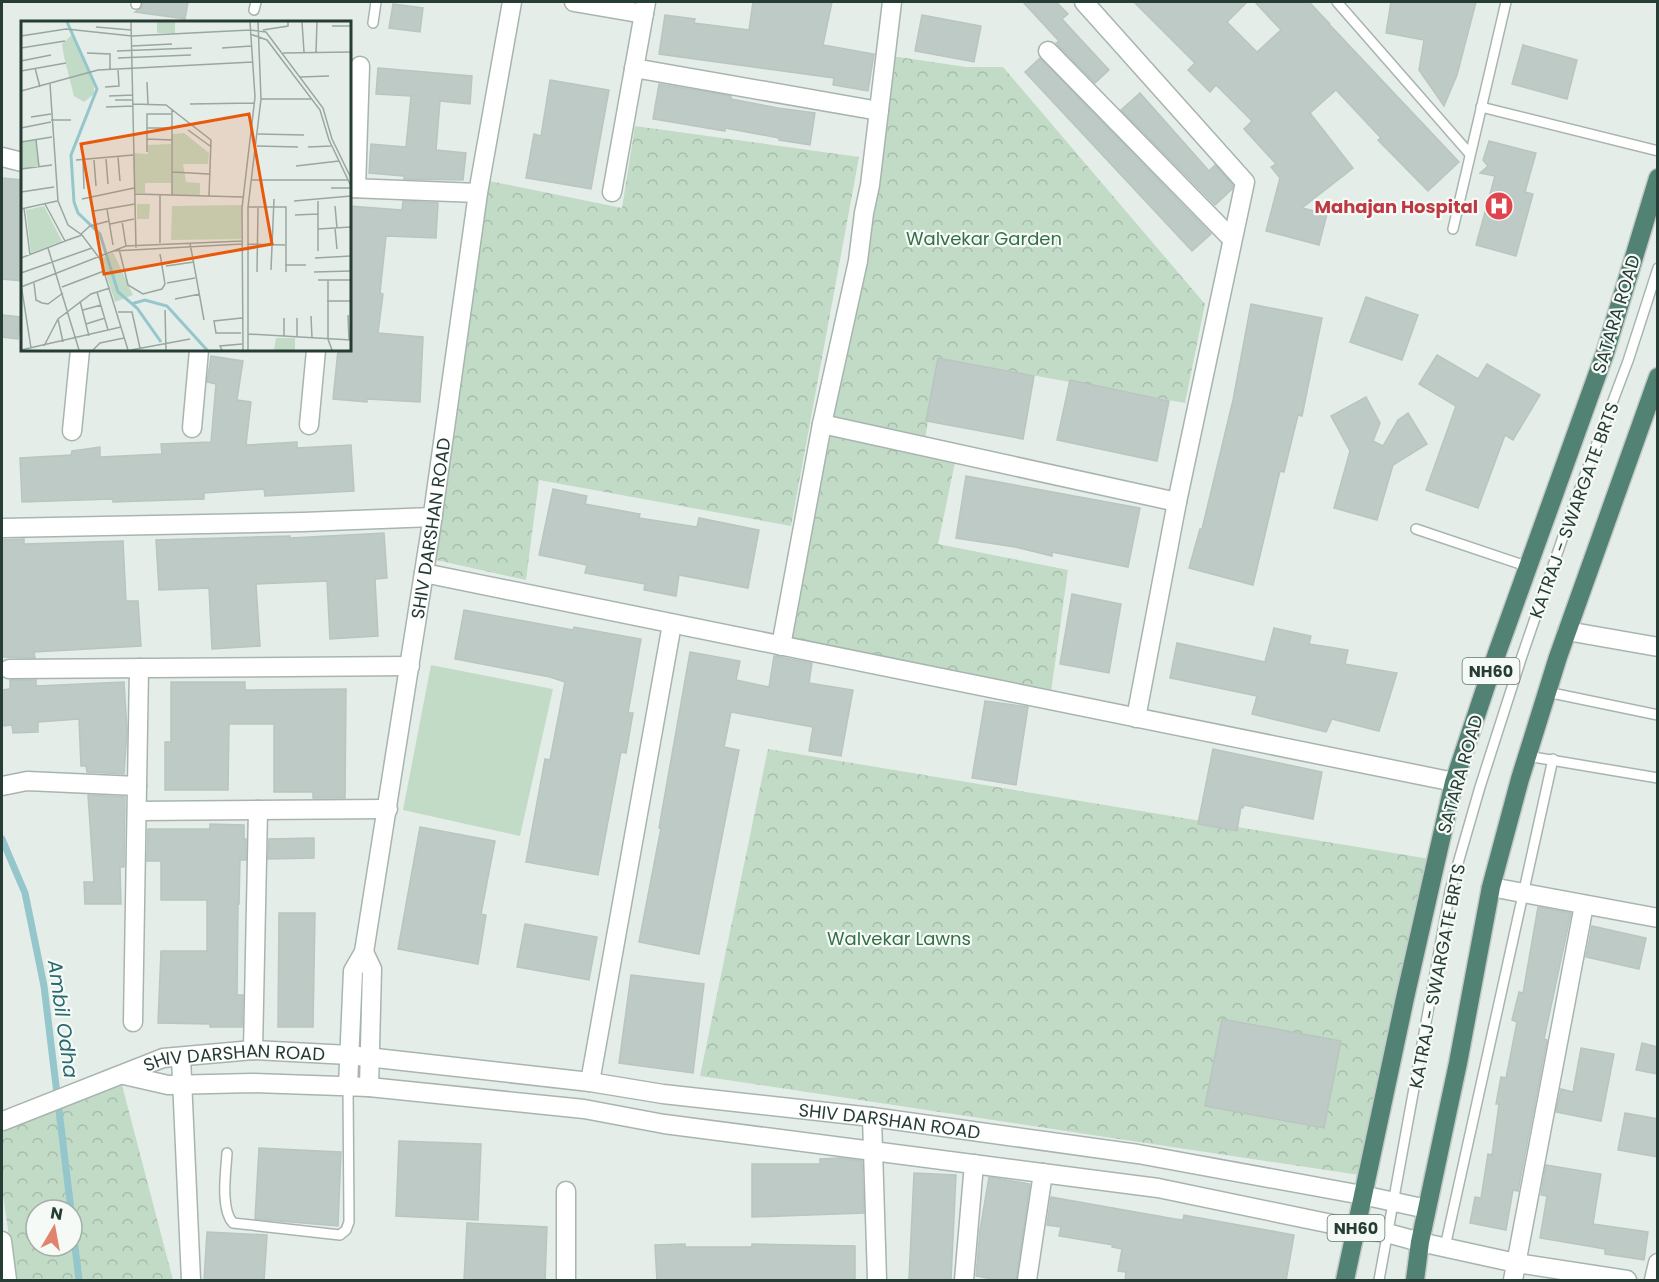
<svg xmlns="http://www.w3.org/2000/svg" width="1659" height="1282" font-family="Poppins,sans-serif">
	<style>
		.grass { fill: #c1dbc6 }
		.park { fill: url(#park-crowns); fill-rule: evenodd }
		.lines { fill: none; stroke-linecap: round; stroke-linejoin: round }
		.stream { stroke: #94c6cb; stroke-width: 7 }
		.building { fill: #becac5; stroke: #b8c6bf; stroke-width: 1.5 }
		.service-casing { stroke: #a8b5af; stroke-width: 12 }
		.minor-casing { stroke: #a8b5af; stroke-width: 21 }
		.tertiary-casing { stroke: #a8b5af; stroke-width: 21 }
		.trunk-casing { stroke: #c2c9c6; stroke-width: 21 }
		.service { stroke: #fff; stroke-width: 9 }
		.minor { stroke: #fff; stroke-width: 18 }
		.tertiary { stroke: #fff; stroke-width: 18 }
		.trunk { stroke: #528274; stroke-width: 18 }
		.labels { text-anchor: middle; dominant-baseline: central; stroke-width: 4.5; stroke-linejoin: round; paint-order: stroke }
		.shield { fill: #f6faf7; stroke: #64766f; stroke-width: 1.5 }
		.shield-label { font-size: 16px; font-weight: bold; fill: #263d35 }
		.health-label { font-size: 18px; font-weight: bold; fill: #be3a42; stroke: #f6faf7; text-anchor: end }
		.park-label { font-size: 18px; fill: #356f48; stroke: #f6faf7 }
		.street-label { font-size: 18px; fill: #263d35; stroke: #f6faf7 }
		.water-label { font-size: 20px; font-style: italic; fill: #276a72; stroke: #f6faf7 }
		.inset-river { fill: none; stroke: #94c6cb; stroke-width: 3 }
		.inset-road { fill: none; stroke: #99a7a1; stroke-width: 1.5 }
		.view { fill: #e8590c; fill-opacity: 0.15; stroke: #e8590c; stroke-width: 3 }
		.inset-edge { fill: none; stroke: #263d35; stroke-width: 3 }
	</style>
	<defs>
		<pattern id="park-crowns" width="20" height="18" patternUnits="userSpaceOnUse" patternTransform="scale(1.5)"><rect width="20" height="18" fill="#c1dbc6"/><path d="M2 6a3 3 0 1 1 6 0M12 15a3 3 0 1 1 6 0" fill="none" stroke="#a6bdab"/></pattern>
	</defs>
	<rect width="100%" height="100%" fill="#e5ede9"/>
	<polygon class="grass" points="431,665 553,689 520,836 403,810"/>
	<g class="park">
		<polygon points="885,55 966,67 1003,67 1205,304 1185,403 938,358 924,446 822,424"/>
		<polygon points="635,126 859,157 791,526 539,480 526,580 427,558 480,179 622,208"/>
		<polygon points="821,433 957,453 938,544 1068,570 1051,692 781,646"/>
		<polygon points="768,749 1436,860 1366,1176 700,1076"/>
		<path d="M122,1085L173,1280H15L2,1187V1132ZM36,1210H72V1246H36Z"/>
	</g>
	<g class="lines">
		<g class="stream">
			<polyline points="2,839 25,893 44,986 71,1210"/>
			<polyline points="72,1221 79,1280"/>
		</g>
	</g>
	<g class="building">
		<polygon points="143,2 188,2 185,19 135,12 141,8"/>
		<polygon points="753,2 832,2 823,45 874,54 868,91 833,85 834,78 659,54 665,15 695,19 694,23 749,30"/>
		<polygon points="1023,2 1056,2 1068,14 1062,19 1109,70 1095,83 1056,43 1059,41"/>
		<polygon points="1134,2 1247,2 1227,22 1257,52 1281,30 1255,2 1309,2 1330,24 1328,23 1459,162 1428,191 1378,140 1381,138 1336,90 1310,113 1353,168 1302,208 1327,214 1319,245 1266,231 1280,178 1271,167 1276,164 1244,129 1252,121 1216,85 1210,92 1188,70 1195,63"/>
		<polygon points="1391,2 1476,2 1457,75 1444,106 1419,70 1424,40 1386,33"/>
		<polygon points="393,4 423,8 420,32 389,28"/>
		<polygon points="922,15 981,26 974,62 915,51"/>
		<polygon points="1523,45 1577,60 1567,99 1512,84"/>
		<polygon points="1040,58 1211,234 1192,251 1025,72"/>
		<polygon points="378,68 472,76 470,104 440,101 436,150 466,153 463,180 404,179 404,176 369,173 371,144 406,147 411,96 376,94"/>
		<polygon points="550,80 609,90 591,189 526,178 534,134 541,136"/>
		<polygon points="659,84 731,96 731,99 778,108 815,113 810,145 779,140 779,138 725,128 725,131 653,119"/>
		<polygon points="1140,93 1209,171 1215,165 1233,185 1232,189 1215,205 1121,110"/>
		<polygon points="1489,141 1536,153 1525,192 1533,194 1516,256 1476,245 1495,176 1480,173 1488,166 1483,160"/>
		<polygon points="2,178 22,180 22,281 2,279"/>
		<polygon points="403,201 438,203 436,238 386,236 380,293 383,294 378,333 423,337 420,402 367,399 367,402 333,399 338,350 350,350 350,206 402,210"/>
		<polygon points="1366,297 1418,315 1402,360 1350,342"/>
		<polygon points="1251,304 1322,318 1302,416 1298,415 1284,472 1280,471 1253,585 1189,568 1200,529 1202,529 1233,400"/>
		<polygon points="2,315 21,317 18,339 2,337"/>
		<polygon points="1437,355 1478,379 1487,364 1540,395 1513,440 1505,435 1478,508 1426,490 1456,406 1419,384"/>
		<polygon points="211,356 243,361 237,400 251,402 246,445 297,442 297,448 351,445 354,491 265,496 264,489 204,493 204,499 113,502 113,499 22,502 20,458 71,455 72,451 100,447 100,457 162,454 161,444 211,442 216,384 207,382"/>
		<polygon points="938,358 1034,376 1023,439 926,421"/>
		<polygon points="1070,380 1169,401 1157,461 1057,440"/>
		<polygon points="1366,397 1380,423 1373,441 1383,446 1398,420 1408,413 1427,444 1393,465 1377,520 1334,508 1350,451 1331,416"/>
		<polygon points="966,476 1140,508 1128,567 1052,552 1052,556 1015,547 956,538"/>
		<polygon points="553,489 587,496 585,504 640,514 639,518 697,527 699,518 759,530 748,588 679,575 676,596 644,590 645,584 585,573 587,565 539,555"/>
		<polygon points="384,533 387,578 375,579 378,636 330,639 327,581 256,584 260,646 212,649 209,588 159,590 156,540 290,536 290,538"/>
		<polygon points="24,539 24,544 123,541 126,601 138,601 141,646 34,652 35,658 2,657 2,540"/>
		<polygon points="1072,594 1121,604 1109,673 1060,664"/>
		<polygon points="464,610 573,630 574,627 641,639 628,713 633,713 626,753 621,752 598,875 526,862 545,759 550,760 565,682 550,677 455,659"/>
		<polygon points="1274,628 1311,636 1309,644 1348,650 1345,664 1397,673 1379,731 1332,719 1326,732 1252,714 1257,696 1170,678 1177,643 1265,662"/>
		<polygon points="690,652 740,661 736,680 769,687 774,656 812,663 809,683 853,690 841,756 809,751 813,727 731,712 724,747 739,750 699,954 639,942 661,828 659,828"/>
		<polygon points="10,680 36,680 36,686 124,682 127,731 124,774 87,772 86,766 81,766 79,719 38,722 38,732 13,733 12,725 2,726 2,690 10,689"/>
		<polygon points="171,682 245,682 245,690 346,689 345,798 313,798 313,792 274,792 274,724 229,724 228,790 165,790 165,742 171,742"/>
		<polygon points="985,701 1028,707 1016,785 972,778"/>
		<polygon points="1213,749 1322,772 1313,819 1244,805 1243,808 1241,807 1237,831 1198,824"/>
		<polygon points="88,795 125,797 124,867 120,867 121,904 85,904 84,882 94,882"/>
		<polygon points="210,824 244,825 244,839 246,839 246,860 240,860 239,904 238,904 237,995 243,995 242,1027 210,1027 210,1024 158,1023 161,951 207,951 207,900 161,900 161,861 147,861 148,829 210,829"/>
		<polygon points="420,827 495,841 481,914 486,915 478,964 398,949"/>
		<polygon points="314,838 314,858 268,859 269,839"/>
		<polygon points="1538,907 1571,913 1544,1039 1547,1040 1518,1191 1513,1190 1506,1230 1470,1223 1475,1197 1481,1198 1488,1154 1492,1155 1499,1104 1496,1104 1501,1077 1506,1078 1517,1022 1512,1020 1519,992 1523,993"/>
		<polygon points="279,913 315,913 313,1027 278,1027"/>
		<polygon points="525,924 597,937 589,980 517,967"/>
		<polygon points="1592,926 1646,938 1639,969 1586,957"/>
		<polygon points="631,975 704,984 693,1073 619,1063"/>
		<polygon points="1222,1019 1341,1041 1324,1128 1205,1106"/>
		<polygon points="1642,1043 1658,1047 1658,1074 1636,1070"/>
		<polygon points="1581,1048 1614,1054 1601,1121 1556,1112 1561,1089 1573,1092"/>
		<polygon points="1625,1113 1658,1119 1658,1157 1618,1150"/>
		<polygon points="399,1141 481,1144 478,1220 396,1216"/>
		<polygon points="259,1148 341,1152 338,1226 255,1219"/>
		<polygon points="840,1158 862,1161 864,1213 752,1217 752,1164 820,1164 820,1159"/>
		<polygon points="1546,1165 1601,1174 1593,1224 1648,1232 1644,1260 1605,1254 1605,1249 1540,1238 1547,1196 1541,1195"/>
		<polygon points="914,1173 956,1175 951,1279 909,1279"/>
		<polygon points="989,1177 1030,1184 1016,1281 1002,1281 976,1276 980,1230"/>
		<polygon points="1051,1197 1175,1219 1183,1220 1184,1215 1294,1235 1286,1281 1125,1281 1126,1272 1118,1271 1122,1249 1112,1247 1113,1245 1059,1236 1061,1227 1047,1225"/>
		<polygon points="467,1223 547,1227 545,1281 464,1281"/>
		<polygon points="207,1232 267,1235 264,1281 204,1281"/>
		<polygon points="685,1244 685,1247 752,1247 752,1244 855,1246 855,1281 657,1281 655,1245"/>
	</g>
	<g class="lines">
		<g class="service-casing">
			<g id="service">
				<polyline points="1337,2 1469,153"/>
				<polyline points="136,4 136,2"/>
				<polyline points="254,10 256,2"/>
				<polyline points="373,23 376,2"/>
				<polyline points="1481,107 1658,151"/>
				<polyline points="1453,229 1506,2"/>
				<polyline points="1416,529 1529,567"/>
				<polyline points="1547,692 1658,715"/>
				<polyline points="1527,756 1658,778"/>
				<path d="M227,1153C226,1171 220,1209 233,1223L340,1235L346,1230L349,1222L348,1086"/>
				<polyline points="1445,1247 1553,759"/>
				<polyline points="1379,1280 1450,891 1480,787 1521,659 1577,496 1628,361 1658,268"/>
			</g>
		</g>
		<g class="minor-casing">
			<g id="minor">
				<polyline points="574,2 644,14"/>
				<polyline points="1084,2 1245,182 1177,502 1136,718"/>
				<polyline points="1048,51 1232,239"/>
				<polyline points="634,68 879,111"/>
				<polyline points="2,157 22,162"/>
				<polyline points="350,188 478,193"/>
				<polyline points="356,188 360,66"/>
				<polyline points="612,192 646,2"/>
				<polyline points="822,424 1177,502"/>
				<polyline points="309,425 316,350"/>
				<polyline points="192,428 199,350"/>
				<polyline points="72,431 80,350"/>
				<polyline points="2,528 303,522 433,517"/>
				<polyline points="424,573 1454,782"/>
				<polyline points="1567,631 1658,647"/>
				<polyline points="781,646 822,424 858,261 864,213 870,185 892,2"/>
				<polyline points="9,669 410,666"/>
				<polyline points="2,786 27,781 137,786"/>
				<polyline points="137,811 388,809"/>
				<polyline points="1491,887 1658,918"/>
				<polyline points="133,1022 139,668"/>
				<polyline points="253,1050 258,810"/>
				<polyline points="181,1057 191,1280"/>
				<polyline points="590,1082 672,624"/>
				<polyline points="872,1117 877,1280"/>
				<polyline points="1420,1242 1516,1263 1627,1280"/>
				<polyline points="566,1280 566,1191"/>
				<polyline points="964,1280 974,1164"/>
				<polyline points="1027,1280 1043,1173"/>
				<polyline points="1513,1280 1584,905"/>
				<polyline points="1654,1280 1658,1263"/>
			</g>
		</g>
		<g class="tertiary-casing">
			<g id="tertiary">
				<polyline points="364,952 372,969 369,1087"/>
				<polyline points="124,1075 168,1085 252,1083 369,1087 584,1109 664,1124 1158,1188 1356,1229 1387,1233 1420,1242"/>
				<path id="s1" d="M348,1086L353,971L364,952L431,528L478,193L512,2"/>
				<path id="s2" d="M3,1121L163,1058L253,1050L349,1055L590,1082L663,1094L872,1117L1138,1154L1362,1195L1427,1209"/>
				<polyline points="2,1241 7,1280"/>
			</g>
		</g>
		<g class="trunk-casing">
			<g id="trunk">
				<polyline points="1345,1280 1405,998 1454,782 1497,653 1605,353 1658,178"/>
				<polyline points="1415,1280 1420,1242 1458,1063 1491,887 1520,779 1558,657 1658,377"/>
			</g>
		</g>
		<use href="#service" class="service"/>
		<use href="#minor" class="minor"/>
		<use href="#tertiary" class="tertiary"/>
		<use href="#trunk" class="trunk"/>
	</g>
	<defs>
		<g id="hospital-disc" transform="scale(1.5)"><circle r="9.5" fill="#e0444e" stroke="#f6faf7"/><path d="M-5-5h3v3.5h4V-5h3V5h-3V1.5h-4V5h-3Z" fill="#fff"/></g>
	</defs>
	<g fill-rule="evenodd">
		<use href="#hospital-disc" x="1499" y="206"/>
	</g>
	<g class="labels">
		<g class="shield">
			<rect x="1462.5" y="658" width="57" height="26" rx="4.5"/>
			<rect x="1327.5" y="1215" width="57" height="26" rx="4.5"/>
		</g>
		<g class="shield-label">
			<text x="1491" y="671">NH60</text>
			<text x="1356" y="1228">NH60</text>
		</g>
		<g class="health-label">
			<text x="1478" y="206">Mahajan Hospital</text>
		</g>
		<g class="park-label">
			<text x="984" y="238">Walvekar Garden</text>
			<text x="899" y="938">Walvekar Lawns</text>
		</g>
		<g class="street-label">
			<text transform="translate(1616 314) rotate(-73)">SATARA ROAD</text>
			<text transform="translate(1574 510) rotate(-70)">KATRAJ - SWARGATE BRTS</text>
			<text stroke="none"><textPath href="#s1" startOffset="566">SHIV DARSHAN ROAD</textPath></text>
			<text transform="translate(1460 774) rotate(-74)">SATARA ROAD</text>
			<text transform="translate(1437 976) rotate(-79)">KATRAJ - SWARGATE BRTS</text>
			<text stroke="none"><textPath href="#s2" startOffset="243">SHIV DARSHAN ROAD</textPath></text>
			<text stroke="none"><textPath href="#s2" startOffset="903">SHIV DARSHAN ROAD</textPath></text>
		</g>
		<g class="water-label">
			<text transform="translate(63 1019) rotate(82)">Ambil Odha</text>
		</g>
	</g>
	<g transform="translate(21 21)">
		<rect width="330" height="330" fill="#e5ede9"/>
		<path d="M116,183H129L128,198H116ZM23,185L41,220L10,232L5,189ZM255,317H274V329H253Z" fill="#c1dbc6"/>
		<path d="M136,1H154V12H136ZM52,13L73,65V73L63,81L53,75L43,36L41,23ZM163,112L188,132L187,143H162L165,161L179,162V174H151V113ZM15,119L18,146L0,148V121ZM150,123V162H124V172H113L112,132L127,133V124ZM221,184L220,218L150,219L151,185ZM92,231L112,274L94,281L80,238Z" fill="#c1dbc6"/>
		<path class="inset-river" d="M46,1L76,68L50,134L53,181L57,192L79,213L97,271L116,287L140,321M110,283L124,279L146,285L186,329"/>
		<path class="inset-road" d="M110,1L115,227M281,1L283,31M311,5H330M75,6L110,9M229,9L245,11L302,87L311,118L330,157M242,9L267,5V1M229,13L246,19L299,89L308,119L330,165M0,15L45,8L111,15L229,9M111,25L151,23M0,27L44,20M201,27L230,25M96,30L171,27M295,31L296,1M66,32L89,33V48M262,32L330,31M97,37L170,34M0,40L30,34M14,47L19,66M0,50L45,42M279,56L308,55M126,61L127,83M29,63L37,180L47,204L61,214L79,238L107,329M84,66L98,65L97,48M0,70L77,49L232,41M88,75L112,74M240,78H291M94,79H112M112,83L145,84L190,119L188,175M169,83L233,82M85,86L112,85M151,88V174M10,96L30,93M30,99H50M0,107L30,101M126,107H151M167,109L189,125M237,113L283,114M126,118L151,119M15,119L18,146M0,121L31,116M236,125L277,126M287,126L310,125M126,131V93H150M97,136L99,160M85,138L87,163M55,139L112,134M62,139L63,168M73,139L75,165M275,145L318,140M0,148L31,144M151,151L188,153M230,159H327M310,167H330M0,171L33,166M114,173L222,176M61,178L113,167M273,180L330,175M314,185L316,207M227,186H265V251M3,187L9,234M0,188L36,180M86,188L92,224M73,190L114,183M274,194L297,193M101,200L105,225M89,203L113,198M314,207L316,228M297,208L330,206M60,213L69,205L88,200M44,220L61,214M139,222V174M169,222L183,299M227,223L264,224M27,227L58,329M98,228L107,264L122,273L141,268L144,263L139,233M93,230L221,223M297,230V180M0,237L44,220L24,183M294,237L330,235M264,244H285M145,245L173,241M250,249L253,178M236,251L237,187M293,251L330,250M0,252L71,227M297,259H330M307,259V318L311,329M13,262L15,279L21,282L27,283L42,272M146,262L174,257M0,263L10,327M0,266L105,225L221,220M41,266L83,250M76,271L87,309M154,278L179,273M59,280L68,315M306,280H330M62,289L80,284M144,289L145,329M97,291H111L119,327M327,294L328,319M290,295L291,317M263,297V316M276,297V316M37,298L42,321M65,303L84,297M220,312H195L193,300L221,297M227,313L330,319M23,325L37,298L70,273L89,267M0,329L100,306M72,329L79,322L103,317M110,329L169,318M201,329L199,325L221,323M222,329L221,187L234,76L229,1M227,329V186L240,78L237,1"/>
		<path class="view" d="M228,93L251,223L83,253L60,123Z"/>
		<rect width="330" height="330" class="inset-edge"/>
	</g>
	<rect width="1659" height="1282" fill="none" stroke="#263d35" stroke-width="6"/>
	<g transform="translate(54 1228) rotate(10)"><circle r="28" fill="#f6faf7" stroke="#a3aea9" stroke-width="1.5"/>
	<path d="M0-4.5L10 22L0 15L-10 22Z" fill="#e2836e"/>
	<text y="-9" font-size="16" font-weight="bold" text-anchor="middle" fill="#263d35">N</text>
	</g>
</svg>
